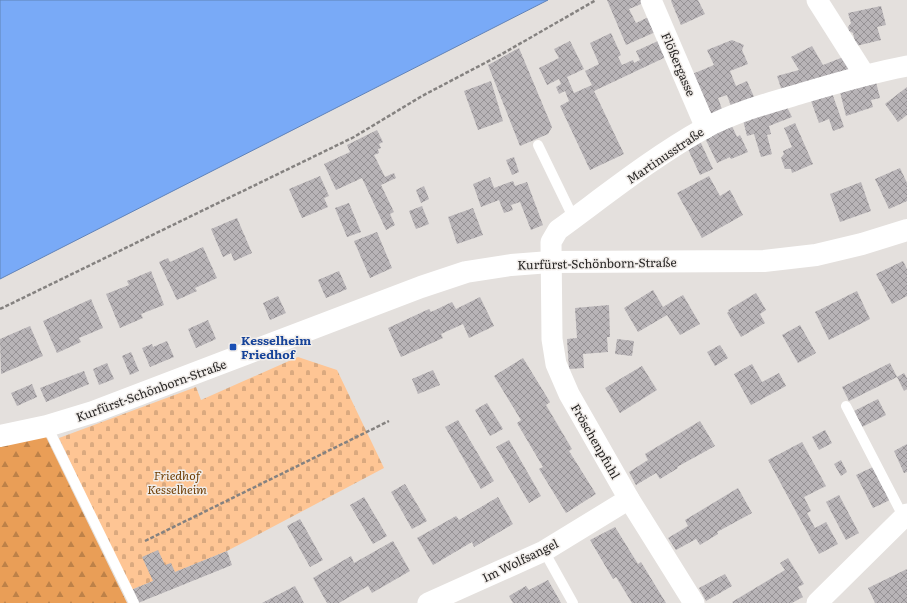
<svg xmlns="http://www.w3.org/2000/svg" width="907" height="603" font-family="Literata,serif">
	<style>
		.forest { fill: url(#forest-firs) }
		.cemetery { fill: url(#cemetery-stones) }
		.water { fill: #79aaf7; stroke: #6183b8 }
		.building { fill: url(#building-cross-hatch) }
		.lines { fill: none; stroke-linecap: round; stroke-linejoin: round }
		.path { stroke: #858280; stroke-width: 2.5; stroke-dasharray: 4 2; stroke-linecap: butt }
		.service { stroke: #fff; stroke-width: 10 }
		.minor { stroke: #fff; stroke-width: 21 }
		.tertiary { stroke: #fff; stroke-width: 22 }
		.transit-dot { fill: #1a4fb4; stroke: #f1edea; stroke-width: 1.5 }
		.labels { text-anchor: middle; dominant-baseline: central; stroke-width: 3; stroke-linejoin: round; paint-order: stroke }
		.street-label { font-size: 12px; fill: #292726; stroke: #f1edea }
		.transit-label { font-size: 12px; font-weight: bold; fill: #164399; stroke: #f1edea; text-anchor: start }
		.park-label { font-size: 12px; font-style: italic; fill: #714007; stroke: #f1edea }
	</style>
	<defs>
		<pattern id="forest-firs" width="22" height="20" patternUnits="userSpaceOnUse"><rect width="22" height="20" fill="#e99e57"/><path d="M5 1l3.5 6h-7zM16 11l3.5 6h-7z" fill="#bd8148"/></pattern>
		<pattern id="cemetery-stones" width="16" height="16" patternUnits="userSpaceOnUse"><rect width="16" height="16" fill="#fec594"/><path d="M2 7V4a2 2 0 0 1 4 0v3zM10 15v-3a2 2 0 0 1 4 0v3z" fill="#daa97f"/></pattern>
		<pattern id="building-cross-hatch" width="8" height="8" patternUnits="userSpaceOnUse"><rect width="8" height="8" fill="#b8b4b7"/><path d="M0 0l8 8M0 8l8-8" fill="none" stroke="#969295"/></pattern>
	</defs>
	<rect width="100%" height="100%" fill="#e4e0dd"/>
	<polygon class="forest" points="44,433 127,603 0,603 0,442"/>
	<polygon class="cemetery" points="298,357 337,370 384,468 227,551 131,590 59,438 196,387 201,400"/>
	<polygon class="water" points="0,0 548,0 0,279"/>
	<g class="building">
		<polygon points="607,0 646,0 646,2 629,9 636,23 653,15 660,30 626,45"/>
		<polygon points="672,0 698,0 705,14 681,25 671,1"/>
		<polygon points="881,6 886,25 877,27 881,40 856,46 853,33 849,31 848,27 851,23 848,13"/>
		<polygon points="611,33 621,55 618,57 622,65 633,60 634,63 640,60 636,51 658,41 666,57 594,91 624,154 590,170 560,106 569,101 565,91 559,94 556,87 561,84 559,79 547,85 539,68 559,58 554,49 570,41 584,69 567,77 574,93 592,85 585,71 599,64 590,43"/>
		<polygon points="732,40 744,45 742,50 748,64 730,71 736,86 747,81 755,99 732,109 727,95 718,98 723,112 709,119 690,75 714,65 707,50"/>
		<polygon points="812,46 823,65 846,56 851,71 783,94 777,76 799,70 791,57"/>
		<polygon points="519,48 552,127 548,134 520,146 488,65"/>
		<polygon points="875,78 880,98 871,100 873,107 846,116 839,88"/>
		<polygon points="491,81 503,121 478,130 464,91"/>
		<polygon points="907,87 907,115 898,122 885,104"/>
		<polygon points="831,90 844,127 833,131 829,119 819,123 810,98"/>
		<polygon points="786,105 792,117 769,126 771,134 767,135 772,154 761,157 754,134 747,136 742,116"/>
		<polygon points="795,123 813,164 792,173 791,169 785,169 781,158 784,154 783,151 792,147 784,128"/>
		<polygon points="732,126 737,137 740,135 748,152 731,159 730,157 717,163 705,138"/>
		<polygon points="377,130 383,142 379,144 381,148 378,149 379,153 374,155 385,177 394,173 396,178 381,185 394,212 390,214 395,225 386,230 362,178 336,190 324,164 350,152 347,145"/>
		<polygon points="700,141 713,169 700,175 687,147"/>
		<polygon points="514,157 519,172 512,175 506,160"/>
		<polygon points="900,168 907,183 907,201 889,209 875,179"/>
		<polygon points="320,176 329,196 324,198 328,207 302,218 289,189"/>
		<polygon points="709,176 720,196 730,190 743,215 702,238 677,193"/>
		<polygon points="490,177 494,188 513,181 515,186 527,182 543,225 531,230 520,202 511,205 513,210 504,213 499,200 481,207 473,184"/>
		<polygon points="861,182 871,211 840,222 830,194"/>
		<polygon points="424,186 429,199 421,203 416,190"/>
		<polygon points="349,203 361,232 347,237 335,208"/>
		<polygon points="422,206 429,224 416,229 409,211"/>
		<polygon points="473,208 483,235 457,244 448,217"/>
		<polygon points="237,218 252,253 234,261 231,253 223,257 211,229"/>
		<polygon points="377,232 392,268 370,278 354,241"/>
		<polygon points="203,247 217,278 195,288 197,291 177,300 159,262 168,258 170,262"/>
		<polygon points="903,261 907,269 907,296 892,304 876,274"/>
		<polygon points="151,271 164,305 141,314 143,318 120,328 106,294 129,285 127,281"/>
		<polygon points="339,271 347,289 326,298 318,280"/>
		<polygon points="653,290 663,307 683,295 700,324 680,335 667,315 638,332 624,308"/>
		<polygon points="857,291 870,319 829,340 815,312"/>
		<polygon points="756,293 766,310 760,314 765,323 741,337 727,313 729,312 728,310"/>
		<polygon points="278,296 286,313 270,320 263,303"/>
		<polygon points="480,297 494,326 469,338 463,324 441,334 443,338 401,357 388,328 429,309 431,312 452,302 456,309"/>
		<polygon points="91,299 103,328 79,338 81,342 57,353 43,321"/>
		<polygon points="609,305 610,337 607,337 608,352 583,354 584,368 569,369 567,339 577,338 575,308"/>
		<polygon points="208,320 216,339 196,348 188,329"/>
		<polygon points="800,325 816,353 798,363 782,335"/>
		<polygon points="30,326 43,356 1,374 0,339"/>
		<polygon points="617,339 634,341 632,356 615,354"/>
		<polygon points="167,341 174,357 150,367 142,348 152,344 153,347"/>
		<polygon points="720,345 728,358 715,366 707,352"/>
		<polygon points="131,352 139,371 130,375 122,356"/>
		<polygon points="523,358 550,402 546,405 572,449 569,451 596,494 566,513 539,469 543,467 517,423 521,420 494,376"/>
		<polygon points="107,363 114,379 99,385 93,369"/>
		<polygon points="890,363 897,377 849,401 842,387"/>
		<polygon points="752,364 762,382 779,373 786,386 751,405 734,374"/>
		<polygon points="642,366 657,390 620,413 605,388"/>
		<polygon points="433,370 440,385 418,394 412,379"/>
		<polygon points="84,371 89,384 46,402 40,388"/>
		<polygon points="904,373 907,378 907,389 904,391 897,377"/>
		<polygon points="32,384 37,397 17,406 11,393"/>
		<polygon points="878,399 886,415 862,427 854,411"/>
		<polygon points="487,403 503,429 490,436 475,410"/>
		<polygon points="458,420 494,481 481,489 445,427"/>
		<polygon points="700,421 715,446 677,467 678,468 660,479 656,473 636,485 629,472 648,460 645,454"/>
		<polygon points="825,430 832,443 819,450 812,437"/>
		<polygon points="509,440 541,496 529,503 496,447"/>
		<polygon points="802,442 826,486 804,497 811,511 807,513 815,528 826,522 838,544 819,554 768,460"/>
		<polygon points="907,444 907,472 904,473 894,451"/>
		<polygon points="841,460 847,472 841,476 834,464"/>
		<polygon points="873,467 890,500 873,508 856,475"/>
		<polygon points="405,484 427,521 412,529 391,492"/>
		<polygon points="738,488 752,513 717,532 718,534 700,545 696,539 676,550 668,538 688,526 685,520"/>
		<polygon points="839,495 859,533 846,540 826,502"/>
		<polygon points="364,497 387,536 373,544 350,505"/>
		<polygon points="498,497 513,524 474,547 472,542 433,565 417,538 456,516 459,520"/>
		<polygon points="300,519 323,560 310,567 287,526"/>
		<polygon points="615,527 638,564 641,562 666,603 632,603 616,577 613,579 590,540"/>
		<polygon points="393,541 410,571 372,593 368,586 339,603 327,603 313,578 351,556 354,563"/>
		<polygon points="158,550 165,565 171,563 175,572 227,551 232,565 138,603 131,590 153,581 142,557"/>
		<polygon points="788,558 804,584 798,587 803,597 792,603 733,603 732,602 785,570 780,563"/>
		<polygon points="907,569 907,603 875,603 868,588"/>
		<polygon points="725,574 732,586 706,601 699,588"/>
		<polygon points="548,580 561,603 513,603 509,596 526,586 529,590"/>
		<polygon points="295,586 304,603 262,603"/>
	</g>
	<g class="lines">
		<g class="path">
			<polyline points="0,309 354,137 422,96 502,54 596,0"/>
			<polyline points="145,541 389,421"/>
		</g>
		<g class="service">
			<polyline points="538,145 574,219"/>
			<polyline points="846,406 904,518"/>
			<polyline points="47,426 134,603"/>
			<polyline points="544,551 573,603"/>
		</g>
		<g class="minor">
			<polyline points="651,0 706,128"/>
			<polyline points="817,0 864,74"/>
			<polyline points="428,603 544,551 629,499"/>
			<path d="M694,603L629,499L569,394L556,364L552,339L551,242L558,230C606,195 653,157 705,128C733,113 765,104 796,95C833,84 869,73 907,66"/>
			<polyline points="817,603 907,514"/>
		</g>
		<polyline class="tertiary" points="0,436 47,426 93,412 421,287 466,272 511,265 550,262 764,261 816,255 862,244 907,230"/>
	</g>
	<rect class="transit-dot" x="229" y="343" width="8" height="8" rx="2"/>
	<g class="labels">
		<g class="street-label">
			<text transform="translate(679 64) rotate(67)">Flößergasse</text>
			<text transform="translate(665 155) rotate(-34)">Martinusstraße</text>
			<text transform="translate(597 263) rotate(-1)">Kurfürst-Schönborn-Straße</text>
			<text transform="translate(151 390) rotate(-20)">Kurfürst-Schönborn-Straße</text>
			<text transform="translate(596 441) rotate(60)">Fröschenpfuhl</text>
			<text transform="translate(520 560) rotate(-26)">Im Wolfsangel</text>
		</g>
		<g class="transit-label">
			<text x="241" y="340">Kesselheim<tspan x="241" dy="14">Friedhof</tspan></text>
		</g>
		<g class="park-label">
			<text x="177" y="475">Friedhof<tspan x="177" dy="14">Kesselheim</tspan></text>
		</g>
	</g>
</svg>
